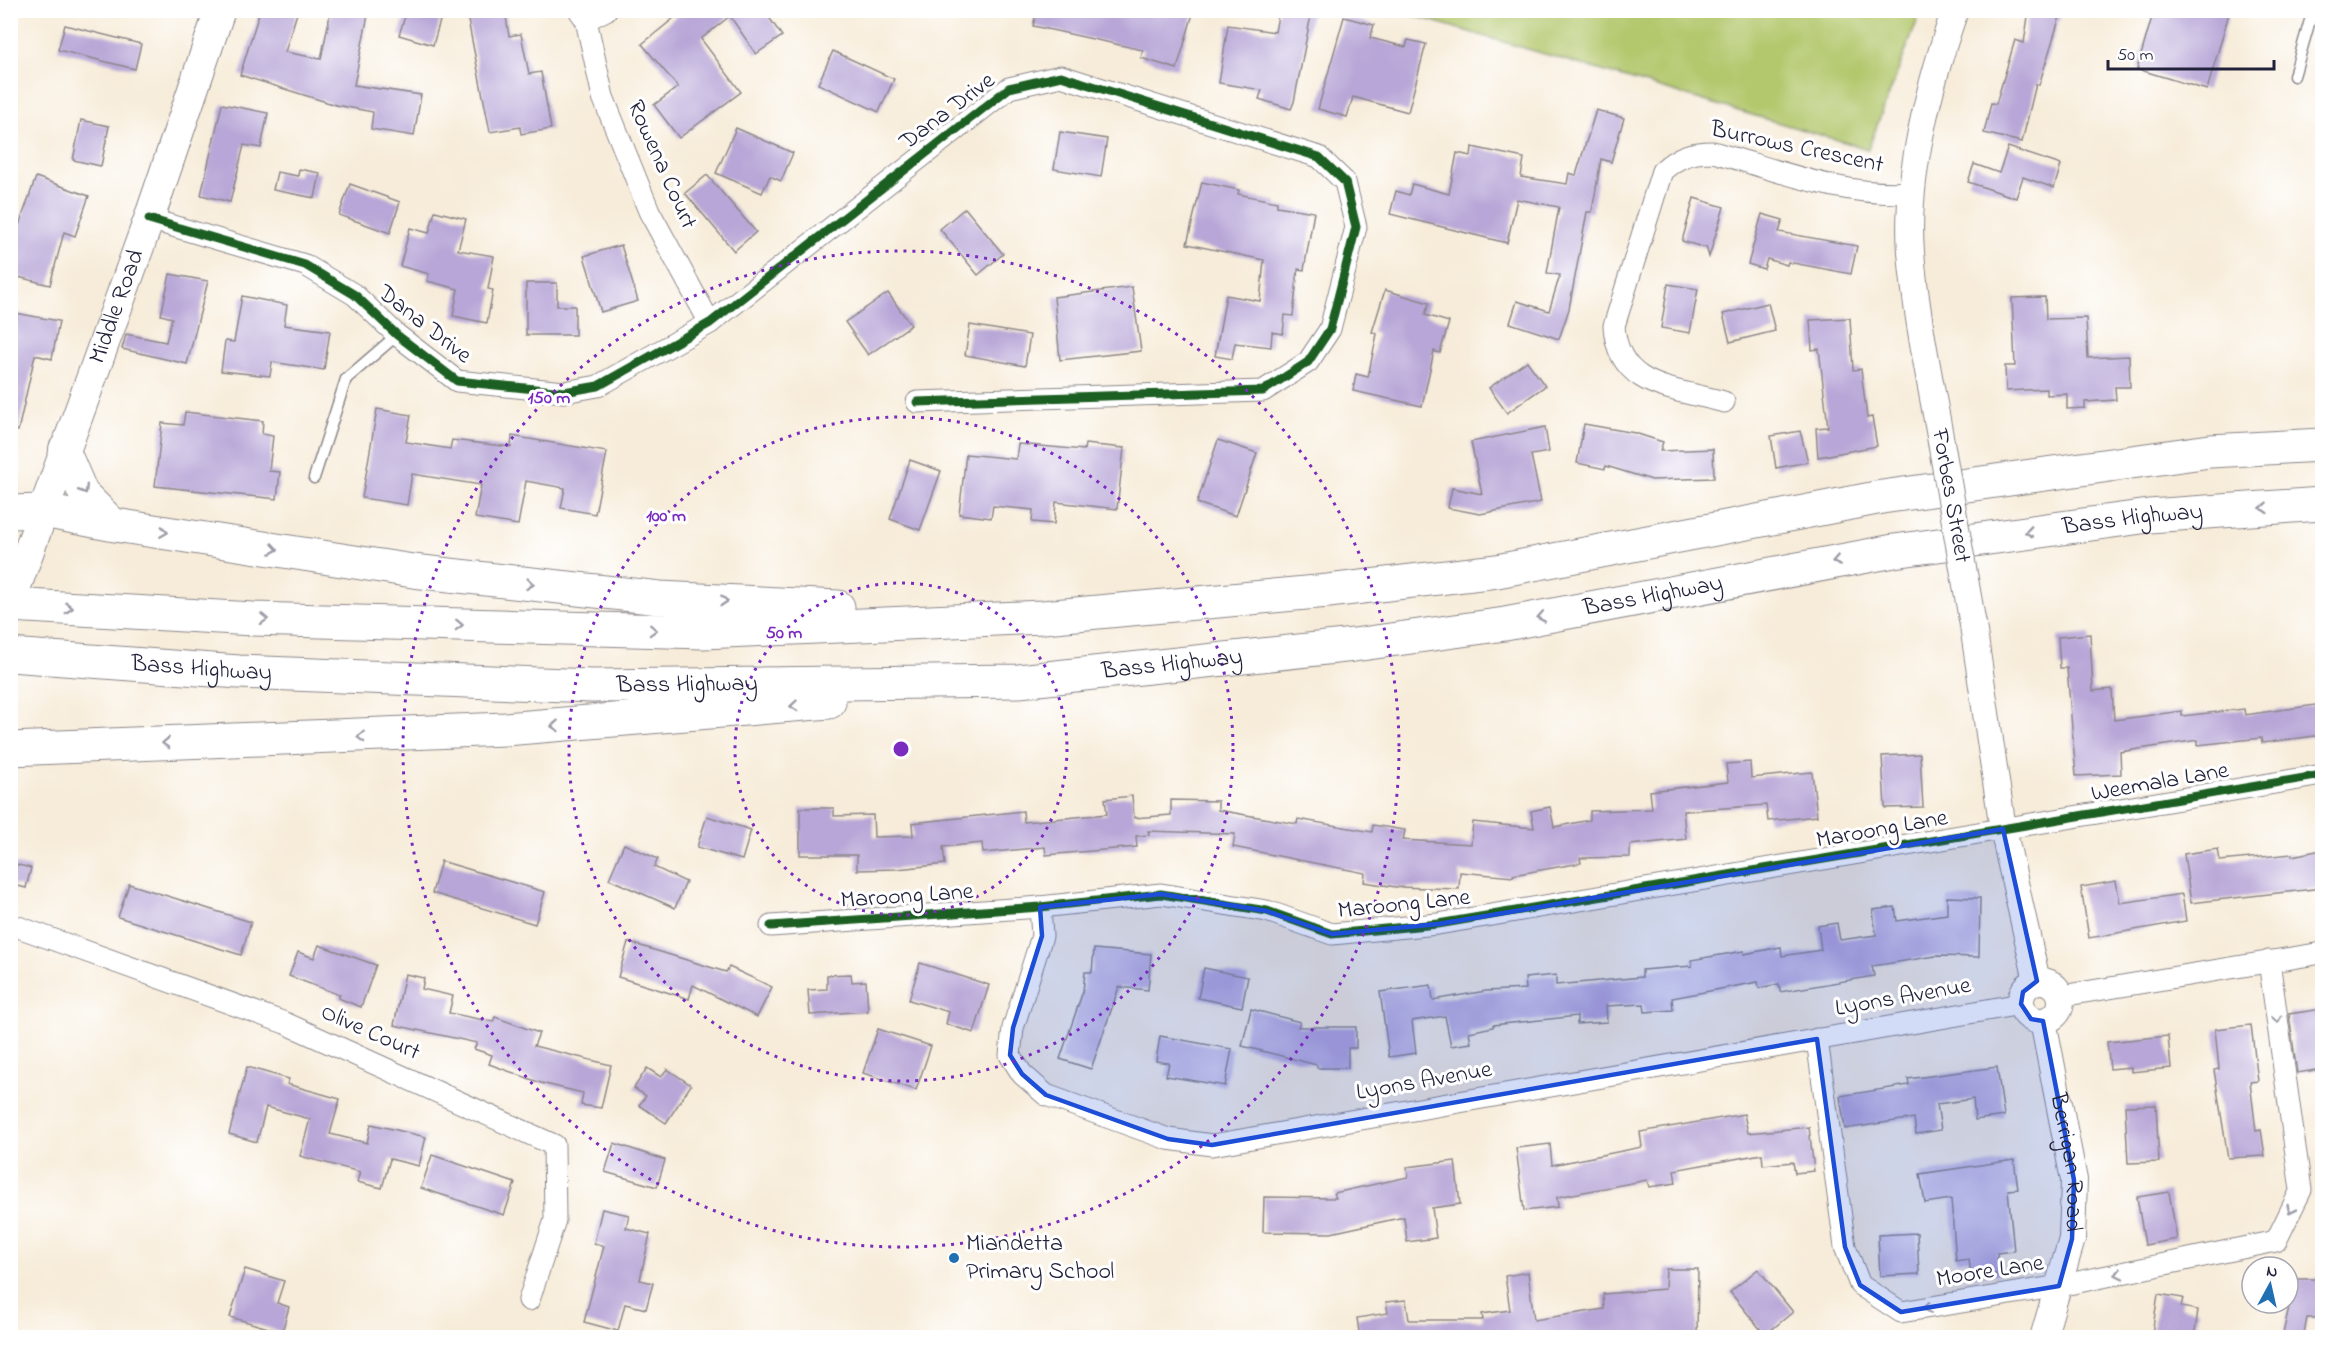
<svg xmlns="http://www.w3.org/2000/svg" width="2333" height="1348" font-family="'Indie Flower',sans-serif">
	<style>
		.green { fill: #b3c86d; stroke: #6a7554; stroke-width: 1.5 }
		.building { fill: #b7a6d7 }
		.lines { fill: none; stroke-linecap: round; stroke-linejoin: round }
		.service-casing { stroke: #8c878a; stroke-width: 13 }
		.minor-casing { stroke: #8c878a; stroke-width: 23 }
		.tertiary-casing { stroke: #8c878a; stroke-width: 28 }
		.secondary-casing { stroke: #8c878a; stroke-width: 32 }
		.motorway-casing { stroke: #8c878a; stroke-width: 35 }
		.service { stroke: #fff; stroke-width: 10 }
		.minor { stroke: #fff; stroke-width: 21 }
		.tertiary { stroke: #fff; stroke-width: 26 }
		.secondary { stroke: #fff; stroke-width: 30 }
		.motorway { stroke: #fff; stroke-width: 33 }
		.tertiary-bridge-casing { stroke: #8c878a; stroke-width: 28; stroke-linecap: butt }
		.tertiary-bridge { stroke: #fff; stroke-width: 26 }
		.cycleway-casing { stroke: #fff; stroke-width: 13 }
		.cycleway { stroke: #1b5e20; stroke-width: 9 }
		.oneway { stroke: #9c9ca7 }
		.marked { fill: #1d4ed8; fill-opacity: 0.2; stroke: #1d4ed8; stroke-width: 4.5; stroke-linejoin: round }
		.ring { fill: none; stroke: #7b2cbf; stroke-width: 3; stroke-dasharray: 3 6 }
		.poi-dot { fill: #1f6fb2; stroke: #fff; stroke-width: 2 }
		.labels { text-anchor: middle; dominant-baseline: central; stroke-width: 6; stroke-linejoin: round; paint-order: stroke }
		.street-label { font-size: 24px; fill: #22223b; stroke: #fff }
		.poi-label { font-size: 24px; fill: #22223b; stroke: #fff; text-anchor: start }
		.centre { fill: #7b2cbf; stroke: #fff; stroke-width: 3 }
		.ring-label { font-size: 18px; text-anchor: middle; font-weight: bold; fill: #7b2cbf; stroke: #fff; stroke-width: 6; stroke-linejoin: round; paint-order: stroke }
	</style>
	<rect width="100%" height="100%" fill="#fff"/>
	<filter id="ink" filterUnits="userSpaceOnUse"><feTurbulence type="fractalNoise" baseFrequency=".0167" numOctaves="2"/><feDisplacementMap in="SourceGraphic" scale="12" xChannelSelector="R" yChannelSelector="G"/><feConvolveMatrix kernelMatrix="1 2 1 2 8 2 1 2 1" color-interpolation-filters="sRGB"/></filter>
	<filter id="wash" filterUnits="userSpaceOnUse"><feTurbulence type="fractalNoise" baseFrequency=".008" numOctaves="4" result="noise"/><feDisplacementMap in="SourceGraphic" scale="24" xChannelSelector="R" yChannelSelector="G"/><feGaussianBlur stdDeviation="1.35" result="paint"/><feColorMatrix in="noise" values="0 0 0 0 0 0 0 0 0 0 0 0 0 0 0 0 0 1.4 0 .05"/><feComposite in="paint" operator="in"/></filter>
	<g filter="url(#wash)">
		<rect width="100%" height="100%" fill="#f7ecd9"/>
		<polygon class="green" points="1398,11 1921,11 1868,149"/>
		<g id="blocks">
			<g class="building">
				<polygon points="260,10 298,10 285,52 321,59 331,10 369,10 354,85 421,95 414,136 371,129 373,112 336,105 240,75"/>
				<polygon points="407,10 443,10 433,45 399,35"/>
				<polygon points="466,10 505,10 509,36 521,34 529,74 541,72 551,129 521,134 520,127 490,132"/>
				<polygon points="684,10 764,10 782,36 756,54 730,16 701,39 741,92 679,138 654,105 678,87 642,44"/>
				<polygon points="1037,10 1194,10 1177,69 1141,58 1143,50 1033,26"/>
				<polygon points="1279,10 1312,10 1294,102 1291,109 1259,99 1262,90 1219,83 1228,25 1275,32"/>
				<polygon points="2029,10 2062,10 2039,85 2036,84 2022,142 1984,133 1991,103 1996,104 2015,40 2024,43"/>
				<polygon points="2154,10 2230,10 2207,90 2137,69"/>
				<polygon points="1344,17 1374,25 1370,38 1406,47 1408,40 1426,44 1408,112 1353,97 1347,117 1318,109"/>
				<polygon points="65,25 141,44 135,69 58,50"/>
				<polygon points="833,51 894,79 879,112 818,84"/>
				<polygon points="222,104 268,113 261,148 244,145 230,202 201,195"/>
				<polygon points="1596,110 1624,118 1611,162 1601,159 1592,212 1587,212 1569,309 1559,339 1510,323 1517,301 1549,311 1560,275 1547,273 1559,207 1517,199 1507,243 1390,214 1396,191 1409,195 1412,184 1449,194 1457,153 1471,156 1472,147 1524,158 1521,177 1567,184 1569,173 1576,175"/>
				<polygon points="81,120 109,126 101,166 73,160"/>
				<polygon points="736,128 793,153 781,181 770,176 762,193 716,173"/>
				<polygon points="1060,132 1107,139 1101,177 1054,169"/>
				<polygon points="2008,147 2061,165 2054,188 2023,177 2016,198 1968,182 1974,164 1999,173"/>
				<polygon points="299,169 320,173 315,198 273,190 277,172 298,176"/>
				<polygon points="707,175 756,232 734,251 685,193"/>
				<polygon points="36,177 89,196 75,236 64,232 50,285 10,275 10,236 15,237"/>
				<polygon points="1202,182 1239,190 1238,194 1277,202 1277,206 1314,212 1304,270 1298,269 1293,316 1285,315 1283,334 1272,332 1271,347 1235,343 1232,359 1215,356 1226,295 1260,301 1264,260 1187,244"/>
				<polygon points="350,184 400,202 390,233 339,215"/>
				<polygon points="1694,198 1724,207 1709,257 1706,246 1706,248 1682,241"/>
				<polygon points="965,208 1003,254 978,275 940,229"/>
				<polygon points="435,211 466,219 458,250 494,256 488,289 493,290 487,323 453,316 458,289 427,281 429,274 400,266 410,228 429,233"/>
				<polygon points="1762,214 1783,220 1779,232 1857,246 1851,274 1788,262 1787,265 1767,259 1764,269 1748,264"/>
				<polygon points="621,245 638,301 601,312 584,256"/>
				<polygon points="170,274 208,281 187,364 122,349 126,334 166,342 172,318 161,315"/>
				<polygon points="526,283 557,283 557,306 575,306 575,335 526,335"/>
				<polygon points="1668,284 1698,289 1690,333 1661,328"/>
				<polygon points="1132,287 1141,351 1060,360 1054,297"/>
				<polygon points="1385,290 1429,303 1425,315 1449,322 1440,353 1434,351 1422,406 1353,391 1356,374 1368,377 1377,334 1372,332"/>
				<polygon points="888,293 911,325 868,355 845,322"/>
				<polygon points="242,296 287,305 284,325 330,331 324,370 272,362 270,376 221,371 225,341 234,342"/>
				<polygon points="2045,297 2046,319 2086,318 2088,358 2129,356 2130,387 2115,387 2116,400 2085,402 2085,408 2067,409 2067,394 2047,395 2047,389 2006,391 2005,366 2015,366 2012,298"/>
				<polygon points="1768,303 1775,331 1730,342 1723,314"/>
				<polygon points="10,312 59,321 52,359 35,355 18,431 10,430"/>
				<polygon points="1850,318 1853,370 1861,369 1867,418 1872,417 1877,446 1818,457 1816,428 1828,427 1819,349 1812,350 1810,320"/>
				<polygon points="970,325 1030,335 1025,366 965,355"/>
				<polygon points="1527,361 1545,386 1507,413 1489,388"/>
				<polygon points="377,409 411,415 406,442 450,449 452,440 511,447 512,436 607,452 595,514 561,508 565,488 526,481 518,525 475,518 481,485 412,474 407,505 362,498"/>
				<polygon points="185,412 263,421 262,434 273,436 269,471 280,472 277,499 155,486 162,423 183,425"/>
				<polygon points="1584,424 1635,433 1663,442 1660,451 1713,449 1714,478 1652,480 1606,466 1605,469 1577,463"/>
				<polygon points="1545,427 1549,452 1531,455 1541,502 1480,514 1448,508 1452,488 1482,494 1471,442"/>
				<polygon points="1800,431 1808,462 1776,468 1771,436"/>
				<polygon points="1218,440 1257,453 1236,516 1197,503"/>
				<polygon points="1018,444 1084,450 1085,444 1124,448 1117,509 1056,502 1054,524 1032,522 1033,510 993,506 991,518 959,514 966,454 1016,459"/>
				<polygon points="910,460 941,471 920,530 890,519"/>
				<polygon points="2090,634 2093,691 2112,689 2114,720 2182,711 2182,716 2244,709 2245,715 2322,704 2322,735 2262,743 2261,738 2198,745 2198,740 2120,752 2121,774 2076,776 2067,668 2060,668 2058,637"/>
				<polygon points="1920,754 1923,807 1885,808 1882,756"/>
				<polygon points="1750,762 1751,778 1812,772 1817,816 1768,821 1766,805 1683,811 1686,839 1630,845 1630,857 1580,858 1581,863 1513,875 1513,877 1460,872 1459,889 1396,887 1364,882 1365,873 1233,847 1235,834 1148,831 1149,835 1136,836 1137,847 1046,855 1045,847 983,853 982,843 943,847 945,864 897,869 857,870 857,855 800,855 800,808 834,808 834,816 873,815 874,837 913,836 912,823 1023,811 1024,822 1107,814 1105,799 1132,796 1134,818 1171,815 1171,800 1218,801 1218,810 1297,824 1298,819 1372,832 1373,825 1405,830 1403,840 1471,844 1473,822 1534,828 1531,811 1550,807 1554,827 1590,820 1590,811 1652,809 1650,791 1728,782 1726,764"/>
				<polygon points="707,816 751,830 742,860 697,847"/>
				<polygon points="624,844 658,859 654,867 686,882 675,908 609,879"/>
				<polygon points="2218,849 2220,861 2292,854 2292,856 2322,850 2322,888 2191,903 2184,854"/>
				<polygon points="441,861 545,892 535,924 432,893"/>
				<polygon points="10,863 31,868 26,888 10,884"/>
				<polygon points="2116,881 2120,903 2182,894 2186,921 2089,938 2081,887"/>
				<polygon points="129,884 251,922 241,955 118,917"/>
				<polygon points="1947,897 1980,898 1979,957 1936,956 1872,966 1874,976 1780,992 1779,984 1759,988 1758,982 1672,998 1673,1010 1645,1012 1644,1004 1606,1006 1607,1022 1577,1024 1577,1016 1493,1025 1493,1027 1469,1032 1471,1043 1451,1046 1445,1016 1412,1021 1416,1053 1389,1057 1380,992 1431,985 1433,1000 1486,991 1526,989 1525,978 1556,975 1556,985 1642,977 1642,970 1692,966 1691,960 1744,951 1744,954 1781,947 1782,956 1821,950 1818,926 1837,923 1840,940 1876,935 1873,910 1895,907 1897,921 1947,914"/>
				<polygon points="628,942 726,972 729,967 772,987 757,1017 693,985 689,999 618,977"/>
				<polygon points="319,945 376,965 361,1007 338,998 340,995 289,976 298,952 314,958"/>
				<polygon points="1094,949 1151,954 1148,990 1119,987 1091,1069 1060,1059 1083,991 1085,972 1092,972"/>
				<polygon points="920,963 989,985 974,1033 946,1024 949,1012 909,1000"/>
				<polygon points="1204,968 1248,977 1242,1007 1198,998"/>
				<polygon points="405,974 424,978 422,989 453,996 449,1013 493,1022 495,1017 539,1033 534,1046 611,1065 601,1108 581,1105 583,1093 541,1083 489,1064 492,1055 474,1049 477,1043 394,1025"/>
				<polygon points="851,974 852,982 866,981 868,1011 810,1015 808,990 827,989 827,975"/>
				<polygon points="1251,1009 1300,1022 1298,1027 1356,1027 1356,1048 1348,1048 1348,1068 1317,1068 1317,1065 1242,1046"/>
				<polygon points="2322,1009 2322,1069 2297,1073 2289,1014"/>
				<polygon points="2251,1025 2258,1081 2250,1082 2256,1131 2261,1130 2265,1156 2228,1158 2214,1070 2219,1069 2215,1029"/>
				<polygon points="878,1029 931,1046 916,1090 863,1073"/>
				<polygon points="1160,1036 1232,1049 1225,1086 1166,1076 1169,1063 1156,1061"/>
				<polygon points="2168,1036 2171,1068 2131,1072 2131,1067 2110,1069 2107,1042"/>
				<polygon points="247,1067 289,1079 287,1084 340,1099 330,1134 367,1143 371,1124 426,1137 419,1166 390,1159 382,1188 357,1182 360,1172 300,1156 310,1119 266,1107 257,1142 229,1134"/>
				<polygon points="1997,1067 2004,1116 1975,1120 1973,1099 1937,1104 1941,1130 1916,1134 1914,1118 1845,1129 1840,1096 1909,1085 1908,1079"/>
				<polygon points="647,1068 661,1077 667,1069 691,1085 666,1123 639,1105 646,1096 634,1088"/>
				<polygon points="2156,1105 2159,1162 2128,1163 2125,1106"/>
				<polygon points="1744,1114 1748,1133 1809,1127 1814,1171 1795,1173 1793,1162 1763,1165 1762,1154 1674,1170 1676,1183 1649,1187 1647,1180 1557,1197 1558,1207 1524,1211 1516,1148 1550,1144 1552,1165 1642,1147 1640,1132"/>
				<polygon points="614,1143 665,1160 657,1187 605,1172"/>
				<polygon points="432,1155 515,1183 504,1215 421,1188"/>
				<polygon points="2014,1160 2018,1189 2008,1190 2014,1251 1997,1253 1999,1274 1971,1276 1969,1259 1956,1261 1951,1199 1925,1203 1920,1174"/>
				<polygon points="1455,1161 1460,1204 1432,1208 1436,1238 1407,1242 1404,1217 1331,1233 1263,1232 1264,1197 1336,1198 1334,1193 1408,1177 1407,1167"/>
				<polygon points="2169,1192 2177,1239 2145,1245 2137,1197"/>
				<polygon points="602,1209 629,1215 626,1228 650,1234 640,1280 653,1283 646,1309 625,1304 618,1331 584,1322 604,1246 594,1243"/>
				<polygon points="1917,1233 1919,1274 1880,1276 1878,1235"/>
				<polygon points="245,1269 284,1281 277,1303 289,1307 282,1332 230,1317"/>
				<polygon points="1666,1269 1698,1269 1697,1335 1656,1335 1656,1338 1360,1338 1357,1318 1388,1313 1386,1302 1406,1300 1409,1320 1483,1320 1482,1314 1510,1310 1505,1276 1528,1272 1534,1320 1604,1309 1603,1294 1665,1289"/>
				<polygon points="1758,1269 1793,1312 1765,1335 1730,1292"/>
				<polygon points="2288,1279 2322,1279 2322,1318 2307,1318 2303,1338 2282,1338 2289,1307"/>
				<polygon points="2158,1294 2183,1298 2181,1307 2198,1310 2194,1338 2152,1334"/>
			</g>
		</g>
	</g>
	<g filter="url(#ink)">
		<use href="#blocks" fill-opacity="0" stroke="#8c878a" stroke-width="1.5"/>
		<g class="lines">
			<g class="service-casing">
				<g id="service">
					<polyline points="2294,76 2313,10"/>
					<polyline points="314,478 346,379 397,335"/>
				</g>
			</g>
			<g class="minor-casing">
				<g id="minor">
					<polyline points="579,10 586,20 603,97 649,211 710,323"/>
					<polyline points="586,20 606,10"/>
					<polyline points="149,219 305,265 355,295 397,335 457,381 564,392 598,386 710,323 1009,88 1061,76 1319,157 1345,182 1356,227 1330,329 1308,362 1263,391 917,402"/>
					<path d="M1724,402C1674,388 1618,389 1614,326L1662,171C1679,156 1691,152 1713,152C1778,170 1845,198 1912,192"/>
					<polyline points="1040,907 1042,936 1013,1028 1010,1055 1022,1074 1046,1095 1168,1139 1212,1145 2021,1004"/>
					<polyline points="10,924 285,1023 554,1145 555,1220 529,1300"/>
					<polyline points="771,926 1040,907 1161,894 1267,911 1332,934 1438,924 2322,775"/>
					<polyline points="2061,996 2322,953"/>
					<polyline points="1817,1039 1845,1247 1860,1285 1901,1312 2059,1286 2276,1241 2301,1190 2269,961"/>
				</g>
			</g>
			<g class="tertiary-casing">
				<g id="tertiary">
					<path d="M1941,442C1930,379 1916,316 1911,252C1905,176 1930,83 1955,10"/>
					<polyline points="1973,625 2003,829 2037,981"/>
					<circle cx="2041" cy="1001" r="20"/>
					<path id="s1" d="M2043,1021L2074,1180L2072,1239L2043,1338"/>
				</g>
			</g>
			<g class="secondary-casing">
				<g id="secondary">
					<polyline points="64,449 83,493 115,525"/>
					<path id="s2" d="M10,603L149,219L220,10"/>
				</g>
			</g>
			<g class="motorway-casing">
				<g id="motorway">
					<polyline points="10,512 44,511 115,525 413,571 660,598 838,607"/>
					<polyline points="10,605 253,619 703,632 1043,617 1328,591 1497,571 1882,497 2210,451 2322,445"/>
					<path id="s3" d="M10,655L239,672L592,686L1019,681L1354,645L1505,624L1894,551L2149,516L2322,504"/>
					<polyline points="10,749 505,729 829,702"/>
				</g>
			</g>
			<use href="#service" class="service"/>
			<use href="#minor" class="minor"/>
			<use href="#tertiary" class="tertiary"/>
			<use href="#secondary" class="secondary"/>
			<use href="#motorway" class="motorway"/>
			<g class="tertiary-bridge-casing">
				<polyline id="tertiary-bridge" points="1941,442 1973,625"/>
			</g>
			<use href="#tertiary-bridge" class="tertiary-bridge"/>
			<g class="cycleway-casing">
				<g id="cycleway">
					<polyline points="149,219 305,265 355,295 397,335 457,381 564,392 598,386 710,323 1009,88 1061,76 1319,157 1345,182 1356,227 1330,329 1308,362 1263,391 917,402"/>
					<polyline points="771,926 1040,907 1161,894 1267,911 1332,934 1438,924 2322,775"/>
				</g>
			</g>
			<use href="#cycleway" class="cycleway"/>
		</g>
		<defs><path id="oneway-chevron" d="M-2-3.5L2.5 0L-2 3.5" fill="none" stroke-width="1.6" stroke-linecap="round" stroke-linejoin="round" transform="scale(1.5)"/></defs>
		<g class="oneway">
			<use href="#oneway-chevron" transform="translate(84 490) rotate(58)"/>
			<use href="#oneway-chevron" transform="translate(2264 508) rotate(176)"/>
			<use href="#oneway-chevron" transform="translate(164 532) rotate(8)"/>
			<use href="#oneway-chevron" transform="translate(2029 532) rotate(172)"/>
			<use href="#oneway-chevron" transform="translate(274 549) rotate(9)"/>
			<use href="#oneway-chevron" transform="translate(1836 561) rotate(169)"/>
			<use href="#oneway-chevron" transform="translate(530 584) rotate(6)"/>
			<use href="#oneway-chevron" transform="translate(724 601) rotate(3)"/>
			<use href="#oneway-chevron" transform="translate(69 608) rotate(3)"/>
			<use href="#oneway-chevron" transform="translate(1541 617) rotate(169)"/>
			<use href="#oneway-chevron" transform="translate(264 619) rotate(2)"/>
			<use href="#oneway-chevron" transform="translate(459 625) rotate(2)"/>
			<use href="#oneway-chevron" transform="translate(653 630) rotate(2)"/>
			<use href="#oneway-chevron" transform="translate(794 706) rotate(175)"/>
			<use href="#oneway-chevron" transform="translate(555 726) rotate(176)"/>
			<use href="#oneway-chevron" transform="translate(361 737) rotate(178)"/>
			<use href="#oneway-chevron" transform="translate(166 743) rotate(178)"/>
			<use href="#oneway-chevron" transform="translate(2277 1019) rotate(82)"/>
			<use href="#oneway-chevron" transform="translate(2291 1210) rotate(116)"/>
			<use href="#oneway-chevron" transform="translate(2119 1274) rotate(168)"/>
			<use href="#oneway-chevron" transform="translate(1927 1308) rotate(171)"/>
		</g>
	</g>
	<path class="marked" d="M2003,829L2037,981L2023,992L2021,1004L2031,1019L2043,1021L2074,1180L2072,1239L2059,1286L1901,1312L1860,1285L1845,1247L1817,1039L1212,1145L1168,1139L1046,1095L1022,1074L1010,1055L1013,1028L1042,936L1040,907L1161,894L1267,911L1332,934L1438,924Z"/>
	<g class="ring">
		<circle cx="901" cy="749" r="166"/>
		<circle cx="901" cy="749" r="332"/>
		<circle cx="901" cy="749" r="498"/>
	</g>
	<circle class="poi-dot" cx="954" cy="1258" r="6"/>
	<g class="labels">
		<g class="street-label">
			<text transform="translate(948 112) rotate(-37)">Dana Drive</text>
			<text transform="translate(1797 148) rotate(12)">Burrows Crescent</text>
			<text transform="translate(661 165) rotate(66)">Rowena Court</text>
			<text stroke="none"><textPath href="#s2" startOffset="315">Middle Road</textPath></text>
			<text transform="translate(424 325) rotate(38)">Dana Drive</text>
			<text transform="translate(1950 496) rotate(80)">Forbes Street</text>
			<text stroke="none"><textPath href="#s3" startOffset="2136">Bass Highway</textPath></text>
			<text stroke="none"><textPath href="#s3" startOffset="1650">Bass Highway</textPath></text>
			<text stroke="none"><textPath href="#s3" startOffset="1164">Bass Highway</textPath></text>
			<text stroke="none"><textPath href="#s3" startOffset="192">Bass Highway</textPath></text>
			<text stroke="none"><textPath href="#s3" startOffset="678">Bass Highway</textPath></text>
			<text transform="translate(2160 783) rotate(-10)">Weemala Lane</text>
			<text transform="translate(1882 830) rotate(-10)">Maroong Lane</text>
			<text transform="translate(907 897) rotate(-4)">Maroong Lane</text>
			<text transform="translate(1404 905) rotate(-6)">Maroong Lane</text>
			<text transform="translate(1903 998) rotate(-10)">Lyons Avenue</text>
			<text transform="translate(370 1033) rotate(24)">Olive Court</text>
			<text transform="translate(1424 1082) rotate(-10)">Lyons Avenue</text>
			<text stroke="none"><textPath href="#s1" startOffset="144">Berrigan Road</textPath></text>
			<text transform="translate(1990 1272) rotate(-9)">Moore Lane</text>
		</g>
		<g class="poi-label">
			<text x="966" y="1244">Miandetta<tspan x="966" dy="28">Primary School</tspan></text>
		</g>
	</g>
	<circle cx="901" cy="749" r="9" class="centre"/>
	<g class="ring-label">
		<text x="549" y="403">150 m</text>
		<text x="666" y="521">100 m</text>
		<text x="784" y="638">50 m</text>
	</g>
	<rect width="2333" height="1348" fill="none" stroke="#fff" stroke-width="36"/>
	<g transform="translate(2270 1285) rotate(8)"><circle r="28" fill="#ffffff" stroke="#a7a7b1" stroke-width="1.5"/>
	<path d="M0-4.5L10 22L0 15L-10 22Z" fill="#1f6fb2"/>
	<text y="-9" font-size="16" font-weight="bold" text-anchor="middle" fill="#22223b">N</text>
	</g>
	<path d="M2108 60v9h166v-9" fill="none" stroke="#22223b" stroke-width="3"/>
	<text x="2117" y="60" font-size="18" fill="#22223b" stroke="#ffffff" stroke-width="4.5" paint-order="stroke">50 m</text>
</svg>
